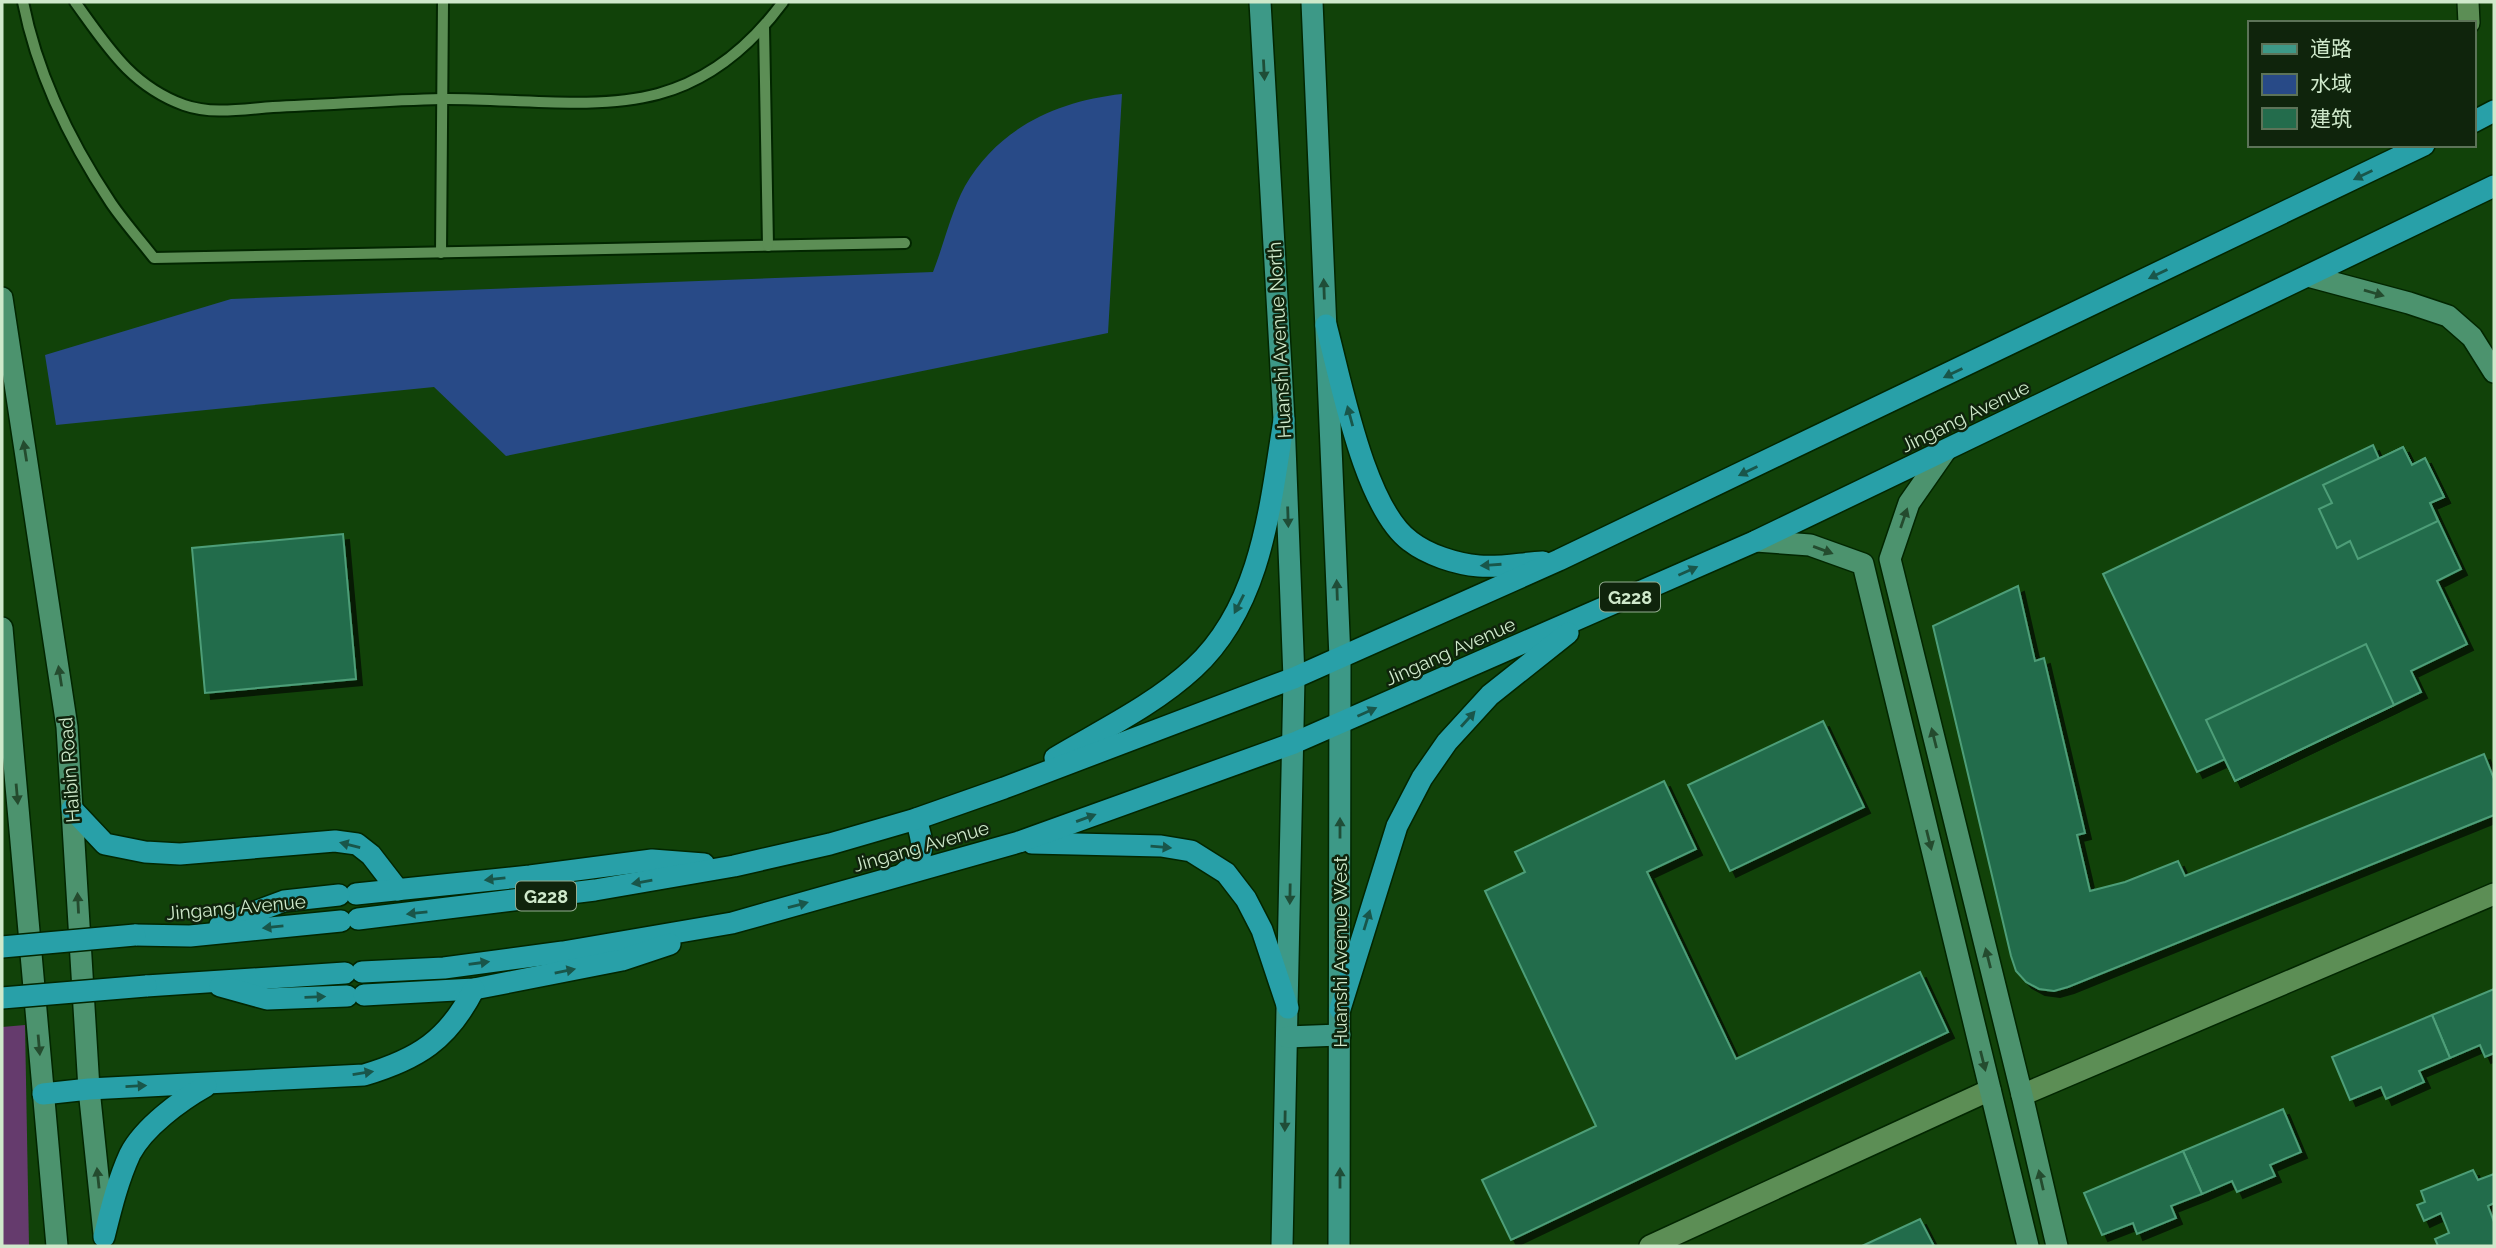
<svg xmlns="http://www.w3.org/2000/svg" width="2496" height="1248" font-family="Raleway,'Noto Sans SC',sans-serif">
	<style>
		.green { fill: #653b6d }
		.water { fill: #284a87 }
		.building { fill: #236c4c; stroke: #4d9e78; stroke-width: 2; filter: url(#shadow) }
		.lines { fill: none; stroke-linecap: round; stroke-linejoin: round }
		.lane-casing { stroke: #022600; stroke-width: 14 }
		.street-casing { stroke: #022600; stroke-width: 24 }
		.secondary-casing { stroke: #022600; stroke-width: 24 }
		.primary-casing { stroke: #022600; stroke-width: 24 }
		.highway-casing { stroke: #022600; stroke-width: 24 }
		.lane { stroke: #5c8e55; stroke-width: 10 }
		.street { stroke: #5c8e55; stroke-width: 21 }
		.secondary { stroke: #4c936e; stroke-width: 21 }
		.primary { stroke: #3d9987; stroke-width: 21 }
		.highway { stroke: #28a0a8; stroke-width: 21 }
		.highway-bridge-casing { stroke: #022600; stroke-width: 24; stroke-linecap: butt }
		.highway-bridge { stroke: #28a0a8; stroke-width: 21 }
		.oneway { fill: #1f4d37 }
		.oneway2 { fill: #19564a }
		.oneway3 { fill: #244b2e }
		.labels { text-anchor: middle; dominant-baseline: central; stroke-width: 5; stroke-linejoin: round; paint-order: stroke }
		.shield { fill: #0f240c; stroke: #95ae92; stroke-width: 2 }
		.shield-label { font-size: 18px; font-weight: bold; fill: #cfe9cb }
		.street-label { font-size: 19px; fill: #cfe9cb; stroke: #0f240c }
	</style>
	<defs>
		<filter id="shadow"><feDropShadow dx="6" dy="6" stdDeviation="0" flood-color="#0009"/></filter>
	</defs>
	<rect width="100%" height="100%" fill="#114209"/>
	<polygon class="green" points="25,1025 29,1246 2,1246 2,1027"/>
	<path class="water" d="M1122,94L1108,333L506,456L434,387L56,425L45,355L231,299L933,272C944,244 951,212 965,186C999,127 1058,101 1122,94Z"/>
	<g class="building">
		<polygon points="2373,445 2379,459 2403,447 2412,465 2425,458 2444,497 2430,503 2461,569 2437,581 2467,644 2411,671 2421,692 2394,705 2235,781 2225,759 2197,772 2103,574"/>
		<polygon points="2403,447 2412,465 2425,458 2444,497 2430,503 2438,521 2358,559 2350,541 2337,548 2319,509 2332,503 2323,485"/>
		<polygon points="343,534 356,679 205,693 192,548"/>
		<polygon points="2018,586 2035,661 2044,658 2085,833 2077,835 2090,891 2125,882 2178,861 2185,876 2484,754 2494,779 2494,815 2068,987 2054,991 2039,989 2026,982 2016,971 2011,956 1933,626"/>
		<polygon points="2366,644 2394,705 2235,781 2206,720"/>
		<polygon points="1823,721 1864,807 1730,871 1688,785"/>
		<polygon points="1664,781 1696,849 1647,872 1736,1059 1920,972 1948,1032 1511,1240 1482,1180 1596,1126 1485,891 1525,872 1515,852"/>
		<polygon points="2494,989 2494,1053 2485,1057 2480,1045 2450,1058 2432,1015"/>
		<polygon points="2432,1015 2450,1058 2419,1071 2424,1082 2386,1099 2381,1087 2350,1100 2332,1057"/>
		<polygon points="2283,1109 2301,1152 2270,1165 2275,1176 2237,1192 2232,1181 2202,1194 2183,1151"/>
		<polygon points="2183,1151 2202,1194 2171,1206 2176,1218 2137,1234 2133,1223 2102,1235 2084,1193"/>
		<polygon points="2473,1170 2478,1180 2494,1174 2494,1203 2488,1206 2494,1222 2494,1246 2438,1246 2435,1239 2449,1233 2441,1213 2424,1221 2417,1205 2425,1202 2421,1191"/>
		<polygon points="1920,1219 1934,1246 1862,1246"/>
	</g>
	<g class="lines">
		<g class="lane-casing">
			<g id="lane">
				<path d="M23,2C37,73 71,143 111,203C124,222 140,240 154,258L905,243"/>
				<path d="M75,2C107,46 130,85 184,105C212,115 244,109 273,107C329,105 386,100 442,99C510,98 594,111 658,94C710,80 752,44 783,2"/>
				<polyline points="764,27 768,246"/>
				<polyline points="441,253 443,2"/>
			</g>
		</g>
		<g class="street-casing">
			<g id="street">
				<polyline points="2468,2 2469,23"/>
				<polyline points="2022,1095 2494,894"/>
				<polyline points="1650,1246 1990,1090"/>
			</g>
		</g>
		<g class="secondary-casing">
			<g id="secondary">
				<polyline points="2308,276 2409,303 2448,316 2472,337 2494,372"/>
				<polyline points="2,298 67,727 89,1089 104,1234"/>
				<polyline points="1946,450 1909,503 1890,559 2022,1095 2057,1246"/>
				<polyline points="1756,541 1810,545 1863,564 2028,1246"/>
				<polyline points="2,628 57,1246"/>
			</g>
		</g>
		<g class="primary-casing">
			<g id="primary">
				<polyline points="1260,2 1284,420 1294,678 1282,1246"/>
				<polyline points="1312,2 1340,658 1339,1246"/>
				<polyline points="1287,1037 1340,1035"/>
			</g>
		</g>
		<g class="highway-casing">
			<g id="highway">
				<polyline points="2473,122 2494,111"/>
				<path d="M1326,325C1341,380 1364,507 1410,541C1428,555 1456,564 1479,566C1500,568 1522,563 1543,562"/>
				<path d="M1055,758C1102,730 1154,705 1194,668C1262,605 1270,506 1284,420"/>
				<polyline points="72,809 105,844 145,852 180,854 335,841 357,844 371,855 398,890"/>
				<polyline points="1032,843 1161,846 1191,851 1226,873 1246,899 1262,930 1288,1008"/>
				<path d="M903,874C927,853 924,847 916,819"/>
				<polyline points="356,894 530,876 652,860 704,864"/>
				<polyline points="358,919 595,890 734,866 830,844 916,819 1004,788 1294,678 1559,560 2424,145"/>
				<polyline points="220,925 284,901 339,895"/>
				<polyline points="135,935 190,936 341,921"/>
				<polyline points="362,972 444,968 563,952 732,923 1019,842 1294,743 1756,541 2494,186"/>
				<polyline points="146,986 345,973"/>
				<polyline points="220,986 267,999 347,996"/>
				<polyline points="364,995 474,989 622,960 670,944"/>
				<polyline points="1340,1009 1397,826 1422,778 1447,742 1490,695 1568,633"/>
				<path d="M43,1094L89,1089L364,1075C418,1059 448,1040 474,989"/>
				<path d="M104,1237C111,1209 118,1180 130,1154C144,1127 181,1100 206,1086"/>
			</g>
		</g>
		<use href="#lane" class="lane"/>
		<use href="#street" class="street"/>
		<use href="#secondary" class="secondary"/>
		<use href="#primary" class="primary"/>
		<use href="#highway" class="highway"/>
		<g class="highway-bridge-casing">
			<g id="highway-bridge">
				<polyline points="2,947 135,935"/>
				<polyline points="2,998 146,986"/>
			</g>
		</g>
		<use href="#highway-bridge" class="highway-bridge"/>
	</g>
	<defs><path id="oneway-solid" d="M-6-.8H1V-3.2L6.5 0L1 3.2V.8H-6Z" transform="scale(1.75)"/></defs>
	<g class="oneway">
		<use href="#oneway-solid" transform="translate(1264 70) rotate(87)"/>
		<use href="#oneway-solid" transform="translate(1324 289) rotate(-92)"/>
		<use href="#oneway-solid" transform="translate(1288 517) rotate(88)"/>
		<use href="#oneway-solid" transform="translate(1337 590) rotate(-92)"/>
		<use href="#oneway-solid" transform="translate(1340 828) rotate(-90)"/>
		<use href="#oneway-solid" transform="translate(1290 894) rotate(91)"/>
		<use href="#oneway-solid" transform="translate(1285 1121) rotate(91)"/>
		<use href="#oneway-solid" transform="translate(1340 1178) rotate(-90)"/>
	</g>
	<g class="oneway2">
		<use href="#oneway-solid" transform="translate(2363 175) rotate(154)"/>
		<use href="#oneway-solid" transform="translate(2158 274) rotate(154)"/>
		<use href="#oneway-solid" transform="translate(1953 373) rotate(154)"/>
		<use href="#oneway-solid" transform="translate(1350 416) rotate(-105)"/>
		<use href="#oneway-solid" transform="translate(1748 471) rotate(154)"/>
		<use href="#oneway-solid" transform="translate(1491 565) rotate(176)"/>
		<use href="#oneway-solid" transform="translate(1688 571) rotate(-24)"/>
		<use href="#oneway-solid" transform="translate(1239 604) rotate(117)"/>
		<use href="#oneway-solid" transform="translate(1367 712) rotate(-24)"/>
		<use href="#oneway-solid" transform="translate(1468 719) rotate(-48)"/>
		<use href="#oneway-solid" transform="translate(1086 818) rotate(-20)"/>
		<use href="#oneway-solid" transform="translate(350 845) rotate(-166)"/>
		<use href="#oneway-solid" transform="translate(1161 847) rotate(5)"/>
		<use href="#oneway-solid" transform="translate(495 879) rotate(174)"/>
		<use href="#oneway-solid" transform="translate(642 882) rotate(170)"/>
		<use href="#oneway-solid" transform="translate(798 905) rotate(-15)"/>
		<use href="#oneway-solid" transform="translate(417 913) rotate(174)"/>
		<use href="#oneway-solid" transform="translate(1367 920) rotate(-73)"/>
		<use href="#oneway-solid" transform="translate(273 927) rotate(174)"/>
		<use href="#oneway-solid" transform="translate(479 963) rotate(-8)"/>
		<use href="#oneway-solid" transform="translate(565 971) rotate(-11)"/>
		<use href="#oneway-solid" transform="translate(315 997) rotate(-2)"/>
		<use href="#oneway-solid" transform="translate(363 1073) rotate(-9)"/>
		<use href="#oneway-solid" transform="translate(136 1086) rotate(-3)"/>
	</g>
	<g class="oneway3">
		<use href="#oneway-solid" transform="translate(2374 293) rotate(16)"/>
		<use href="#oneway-solid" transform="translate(25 451) rotate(-99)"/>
		<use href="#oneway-solid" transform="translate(1904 518) rotate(-71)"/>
		<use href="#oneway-solid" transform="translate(1823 550) rotate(20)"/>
		<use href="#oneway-solid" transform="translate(60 676) rotate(-99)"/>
		<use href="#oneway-solid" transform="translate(1934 738) rotate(-104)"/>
		<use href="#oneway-solid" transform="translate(17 794) rotate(85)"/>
		<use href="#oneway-solid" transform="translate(1929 840) rotate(76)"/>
		<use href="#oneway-solid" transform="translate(78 903) rotate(-93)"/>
		<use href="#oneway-solid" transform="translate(1988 958) rotate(-104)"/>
		<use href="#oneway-solid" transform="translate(39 1045) rotate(85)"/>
		<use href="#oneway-solid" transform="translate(1983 1061) rotate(76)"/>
		<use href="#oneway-solid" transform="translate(98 1178) rotate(-96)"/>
		<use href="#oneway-solid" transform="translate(2041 1180) rotate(-103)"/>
	</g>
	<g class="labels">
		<g class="shield">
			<rect x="1600" y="582.5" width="60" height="29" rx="5"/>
			<rect x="516" y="881.5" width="60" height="29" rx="5"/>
		</g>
		<g class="shield-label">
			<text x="1630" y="597">G228</text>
			<text x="546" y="896">G228</text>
		</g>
		<g class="street-label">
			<text transform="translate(1279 340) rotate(-93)">Huanshi Avenue North</text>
			<text transform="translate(1965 416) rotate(-26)">Jingang Avenue</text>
			<text transform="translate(1450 651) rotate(-24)">Jingang Avenue</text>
			<text transform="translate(69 770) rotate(-94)">Haibin Road</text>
			<text transform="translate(921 846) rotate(-16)">Jingang Avenue</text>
			<text transform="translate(236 907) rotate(-5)">Jingang Avenue</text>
			<text transform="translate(1340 952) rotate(-90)">Huanshi Avenue West</text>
		</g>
	</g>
	<rect width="2496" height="1248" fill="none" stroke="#cfe9cb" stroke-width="7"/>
	<rect x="2248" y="21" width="228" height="126" fill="#0f240c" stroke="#5c7358" stroke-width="2"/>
	<rect x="2262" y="44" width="35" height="10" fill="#3d9987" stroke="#5c7358" stroke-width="2"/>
	<text x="2310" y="56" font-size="21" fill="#cfe9cb">道路</text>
	<rect x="2262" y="74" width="35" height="21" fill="#284a87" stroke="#5c7358" stroke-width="2"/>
	<text x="2310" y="91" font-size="21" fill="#cfe9cb">水域</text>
	<rect x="2262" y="108" width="35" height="21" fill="#236c4c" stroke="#5c7358" stroke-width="2"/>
	<text x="2310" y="126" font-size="21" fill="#cfe9cb">建筑</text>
</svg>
